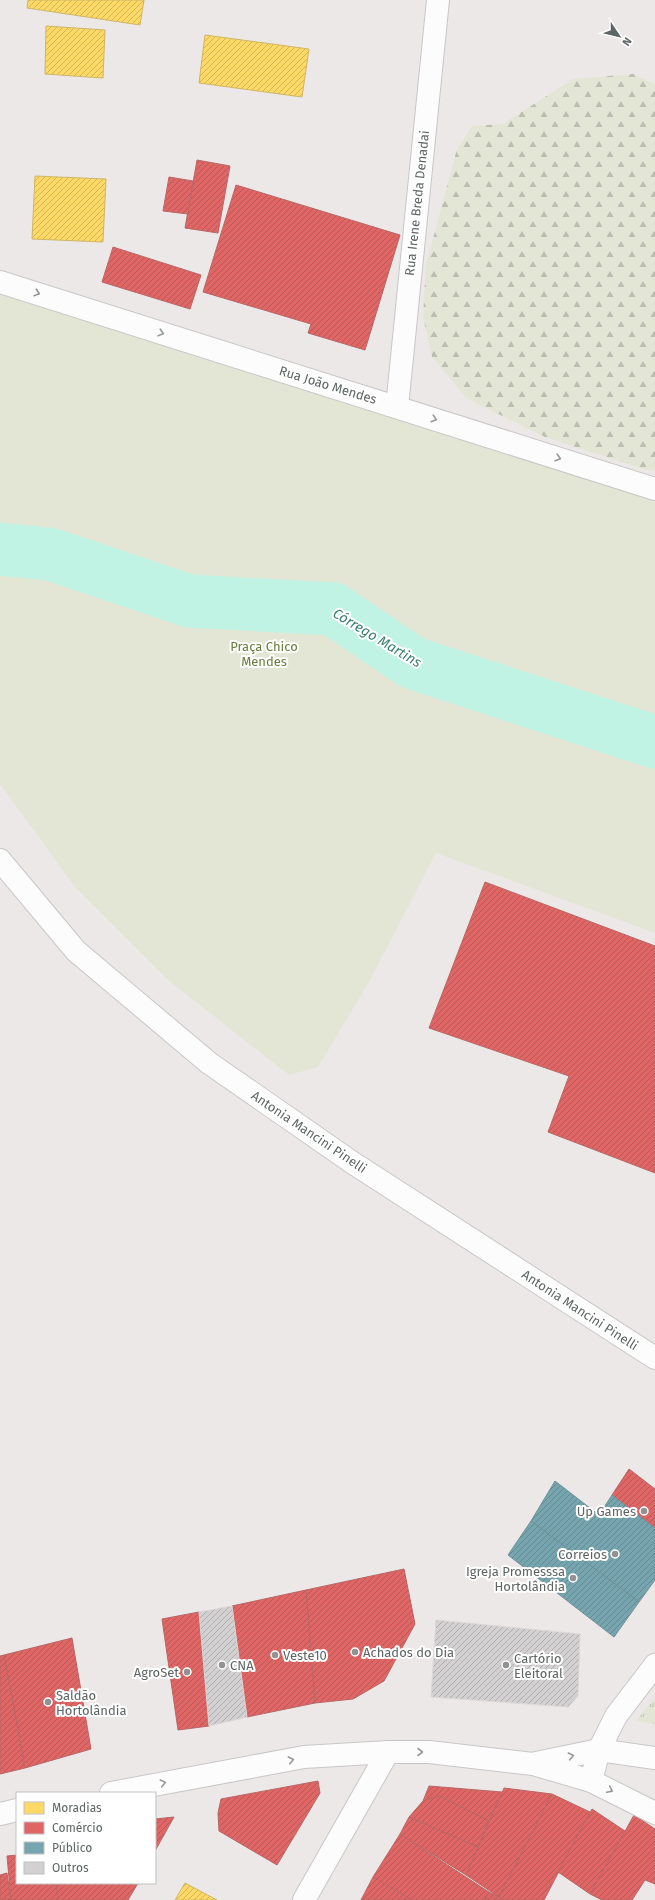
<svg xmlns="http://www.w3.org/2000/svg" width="655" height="1900" font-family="'Fira Sans',sans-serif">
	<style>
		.grass { fill: #e3e6d5 }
		.forest { fill: url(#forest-firs) }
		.park { fill: url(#park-tufts) }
		.homes { fill: url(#homes-hatch); stroke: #cfb665 }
		.shops { fill: url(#shops-hatch); stroke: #b96665 }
		.public { fill: url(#public-hatch); stroke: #6f9298 }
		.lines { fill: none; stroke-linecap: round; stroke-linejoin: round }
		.river { stroke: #c0f3e4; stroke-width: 53 }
		.building { fill: url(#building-hatch); stroke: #dcd8d8 }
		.street-casing { stroke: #c8c7c7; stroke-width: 24 }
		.street { stroke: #fcfcfc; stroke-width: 22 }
		.oneway { stroke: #959a99 }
		.poi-dot { fill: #909392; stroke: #fff; stroke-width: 1.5 }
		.labels { text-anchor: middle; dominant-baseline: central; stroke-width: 4; stroke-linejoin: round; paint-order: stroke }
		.street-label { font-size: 13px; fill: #5e6564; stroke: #fff }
		.park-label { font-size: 13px; fill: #697e3b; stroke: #fff }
		.poi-label { font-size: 13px; fill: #5e6564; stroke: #fff; text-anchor: start }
		.water-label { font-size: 14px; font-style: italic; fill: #3b7f70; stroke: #fff }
	</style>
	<defs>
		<pattern id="forest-firs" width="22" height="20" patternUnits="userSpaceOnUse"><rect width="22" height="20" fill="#e3e6d5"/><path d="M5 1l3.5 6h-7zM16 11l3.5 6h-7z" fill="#bbbeb0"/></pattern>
		<pattern id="park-tufts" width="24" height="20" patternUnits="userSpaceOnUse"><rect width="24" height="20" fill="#e3e6d5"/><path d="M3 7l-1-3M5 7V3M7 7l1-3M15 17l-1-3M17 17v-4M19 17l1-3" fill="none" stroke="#bbbeb0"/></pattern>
		<pattern id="homes-hatch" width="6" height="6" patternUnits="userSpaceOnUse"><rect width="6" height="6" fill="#ffd966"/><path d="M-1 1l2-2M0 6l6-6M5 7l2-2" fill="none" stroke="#d2b458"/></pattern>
		<pattern id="shops-hatch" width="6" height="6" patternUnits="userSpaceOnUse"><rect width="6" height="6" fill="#e06666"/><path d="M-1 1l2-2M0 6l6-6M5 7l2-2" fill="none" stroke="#b95858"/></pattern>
		<pattern id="public-hatch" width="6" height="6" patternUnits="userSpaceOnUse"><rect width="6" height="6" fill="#76a5af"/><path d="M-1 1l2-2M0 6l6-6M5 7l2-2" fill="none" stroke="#648a92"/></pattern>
		<pattern id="building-hatch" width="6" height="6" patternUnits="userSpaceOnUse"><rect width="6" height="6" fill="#d2d0d0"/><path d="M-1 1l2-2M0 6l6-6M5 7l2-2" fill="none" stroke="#aeacac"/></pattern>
	</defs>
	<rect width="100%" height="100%" fill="#ede8e8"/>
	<polygon class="grass" points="0,291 655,497 655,933 436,853 369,982 318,1067 289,1075 169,981 75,887 0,784"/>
	<polygon class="forest" points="633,74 655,84 655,471 646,470 545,437 466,398 432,357 423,317 426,265 457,149 472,126 503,124 573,79"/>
	<polygon class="park" points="655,1697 655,1724 636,1721"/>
	<g class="homes">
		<polygon points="28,0 144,0 140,25 27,8"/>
		<polygon points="46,26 105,30 103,78 45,74"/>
		<polygon points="205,35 309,49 302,97 199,83"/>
		<polygon points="35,176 106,179 103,242 32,239"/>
		<polygon points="185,1883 217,1900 175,1900"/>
	</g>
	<g class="shops">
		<polygon points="197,160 230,166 218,233 185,228"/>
		<polygon points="169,177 193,181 188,214 163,211"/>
		<polygon points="236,185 400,235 365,350 308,333 311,324 203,292"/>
		<polygon points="113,247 201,275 190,309 102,282"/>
		<polygon points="485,882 655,946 655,1173 548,1132 569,1076 429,1028"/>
		<polygon points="629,1469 655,1489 655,1528 612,1495"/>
		<polygon points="404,1569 415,1624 384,1681 353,1699 315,1703 306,1590"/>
		<polygon points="306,1590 315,1703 247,1717 232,1606"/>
		<polygon points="199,1612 209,1726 178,1730 162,1619"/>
		<polygon points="72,1638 91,1749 25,1768 4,1655"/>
		<polygon points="4,1655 25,1768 0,1774 0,1656"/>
		<polygon points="318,1781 320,1793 277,1865 219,1831 218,1813 221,1799"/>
		<polygon points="429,1786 502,1792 489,1821 440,1796 423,1801"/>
		<polygon points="504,1788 552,1794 499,1897 466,1875"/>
		<polygon points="552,1794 590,1812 544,1900 504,1900 499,1897"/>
		<polygon points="440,1796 489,1821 478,1847 409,1817 423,1801"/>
		<polygon points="592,1809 625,1831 590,1894 558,1872"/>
		<polygon points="634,1815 655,1829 655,1884 645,1880 632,1900 602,1900 590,1894"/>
		<polygon points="174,1817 155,1851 155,1819"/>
		<polygon points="409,1817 478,1847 466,1875 400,1834"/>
		<polygon points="400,1834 489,1892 485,1900 412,1900 373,1877"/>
		<polygon points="17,1855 17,1883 56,1883 58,1900 11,1900 7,1856"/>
		<polygon points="7,1873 11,1900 0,1900 0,1875"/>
		<polygon points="373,1877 412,1900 361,1900"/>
		<polygon points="56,1883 138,1883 128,1900 58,1900"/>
		<polygon points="489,1892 499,1897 504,1900 485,1900"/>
	</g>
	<g class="public">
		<polygon points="555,1481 599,1515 612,1495 655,1528 655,1580 639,1602 531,1521"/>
		<polygon points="531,1521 639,1602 614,1637 508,1555"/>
	</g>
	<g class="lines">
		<polyline class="river" points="0,549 50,554 189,601 333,609 413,663 655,742"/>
	</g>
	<g class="building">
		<polygon points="232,1606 247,1717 209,1726 199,1612"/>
		<polygon points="436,1620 580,1634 578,1696 568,1707 431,1697"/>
	</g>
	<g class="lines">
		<g class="street-casing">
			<g id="street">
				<polyline points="0,282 655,489"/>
				<polyline points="397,407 438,0"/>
				<polyline points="0,860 76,951 209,1063 353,1163 655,1358"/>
				<polyline points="536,1763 599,1750 655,1758"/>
				<polyline points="591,1781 599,1750 616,1716 655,1665"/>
				<polyline points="111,1793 304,1757 388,1752 429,1752 533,1764 591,1781 655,1813"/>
				<polyline points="0,1814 17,1810"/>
				<polyline points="304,1900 388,1752"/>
			</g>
		</g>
		<use href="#street" class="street"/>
	</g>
	<defs><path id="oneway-chevron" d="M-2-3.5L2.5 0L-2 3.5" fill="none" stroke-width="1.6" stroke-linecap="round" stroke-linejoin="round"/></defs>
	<g class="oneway">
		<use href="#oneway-chevron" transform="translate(37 293) rotate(18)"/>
		<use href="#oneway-chevron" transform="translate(161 333) rotate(18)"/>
		<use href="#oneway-chevron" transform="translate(434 419) rotate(18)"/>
		<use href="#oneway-chevron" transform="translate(558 458) rotate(17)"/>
		<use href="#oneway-chevron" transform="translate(420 1752)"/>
		<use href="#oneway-chevron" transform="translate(571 1756) rotate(-12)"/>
		<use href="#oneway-chevron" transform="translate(291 1760) rotate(-11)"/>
		<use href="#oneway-chevron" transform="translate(163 1783) rotate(-11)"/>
		<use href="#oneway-chevron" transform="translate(610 1790) rotate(26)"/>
	</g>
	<g class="poi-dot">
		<circle cx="644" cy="1511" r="4"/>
		<circle cx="615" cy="1554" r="4"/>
		<circle cx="573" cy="1578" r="4"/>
		<circle cx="355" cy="1652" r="4"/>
		<circle cx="275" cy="1655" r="4"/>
		<circle cx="222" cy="1665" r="4"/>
		<circle cx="506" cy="1665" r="4"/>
		<circle cx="187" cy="1672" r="4"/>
		<circle cx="48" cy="1702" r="4"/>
	</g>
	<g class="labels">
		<g class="street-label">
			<text transform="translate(417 203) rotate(-84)">Rua Irene Breda Denadai</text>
			<text transform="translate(328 385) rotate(17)">Rua João Mendes</text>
			<text transform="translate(309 1132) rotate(34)">Antonia Mancini Pinelli</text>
			<text transform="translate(580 1310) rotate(33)">Antonia Mancini Pinelli</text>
		</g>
		<g class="park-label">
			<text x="264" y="646">Praça Chico<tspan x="264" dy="15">Mendes</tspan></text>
		</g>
		<g class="poi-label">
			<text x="636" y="1511" text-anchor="end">Up Games</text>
			<text x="607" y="1554" text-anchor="end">Correios</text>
			<text x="565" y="1571" text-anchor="end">Igreja Promesssa<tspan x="565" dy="15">Hortolândia</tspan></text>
			<text x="363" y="1652">Achados do Dia</text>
			<text x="283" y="1655">Veste10</text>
			<text x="514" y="1658">Cartório<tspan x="514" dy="15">Eleitoral</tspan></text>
			<text x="230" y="1665">CNA</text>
			<text x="179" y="1672" text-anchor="end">AgroSet</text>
			<text x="56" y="1695">Saldão<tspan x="56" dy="15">Hortolândia</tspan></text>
		</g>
		<g class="water-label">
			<text transform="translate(377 638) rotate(31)">Córrego Martins</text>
		</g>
	</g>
	<rect x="16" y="1792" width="140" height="92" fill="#ffffff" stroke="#bfc1c1"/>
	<rect x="24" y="1802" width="20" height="12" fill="#ffd966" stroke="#bfc1c1"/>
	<text x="52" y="1812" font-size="12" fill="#5e6564">Moradias</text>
	<rect x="24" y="1822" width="20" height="12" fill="#e06666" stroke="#bfc1c1"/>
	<text x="52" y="1832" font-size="12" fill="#5e6564">Comércio</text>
	<rect x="24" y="1842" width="20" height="12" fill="#76a5af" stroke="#bfc1c1"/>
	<text x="52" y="1852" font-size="12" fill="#5e6564">Público</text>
	<rect x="24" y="1862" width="20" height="12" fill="#d2d0d0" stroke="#bfc1c1"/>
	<text x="52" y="1872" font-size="12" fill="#5e6564">Outros</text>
	<g transform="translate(619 36) rotate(125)" stroke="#ffffff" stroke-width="3" paint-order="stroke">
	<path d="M0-3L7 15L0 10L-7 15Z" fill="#5e6564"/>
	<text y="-6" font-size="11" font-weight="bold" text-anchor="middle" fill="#5e6564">N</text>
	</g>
</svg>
